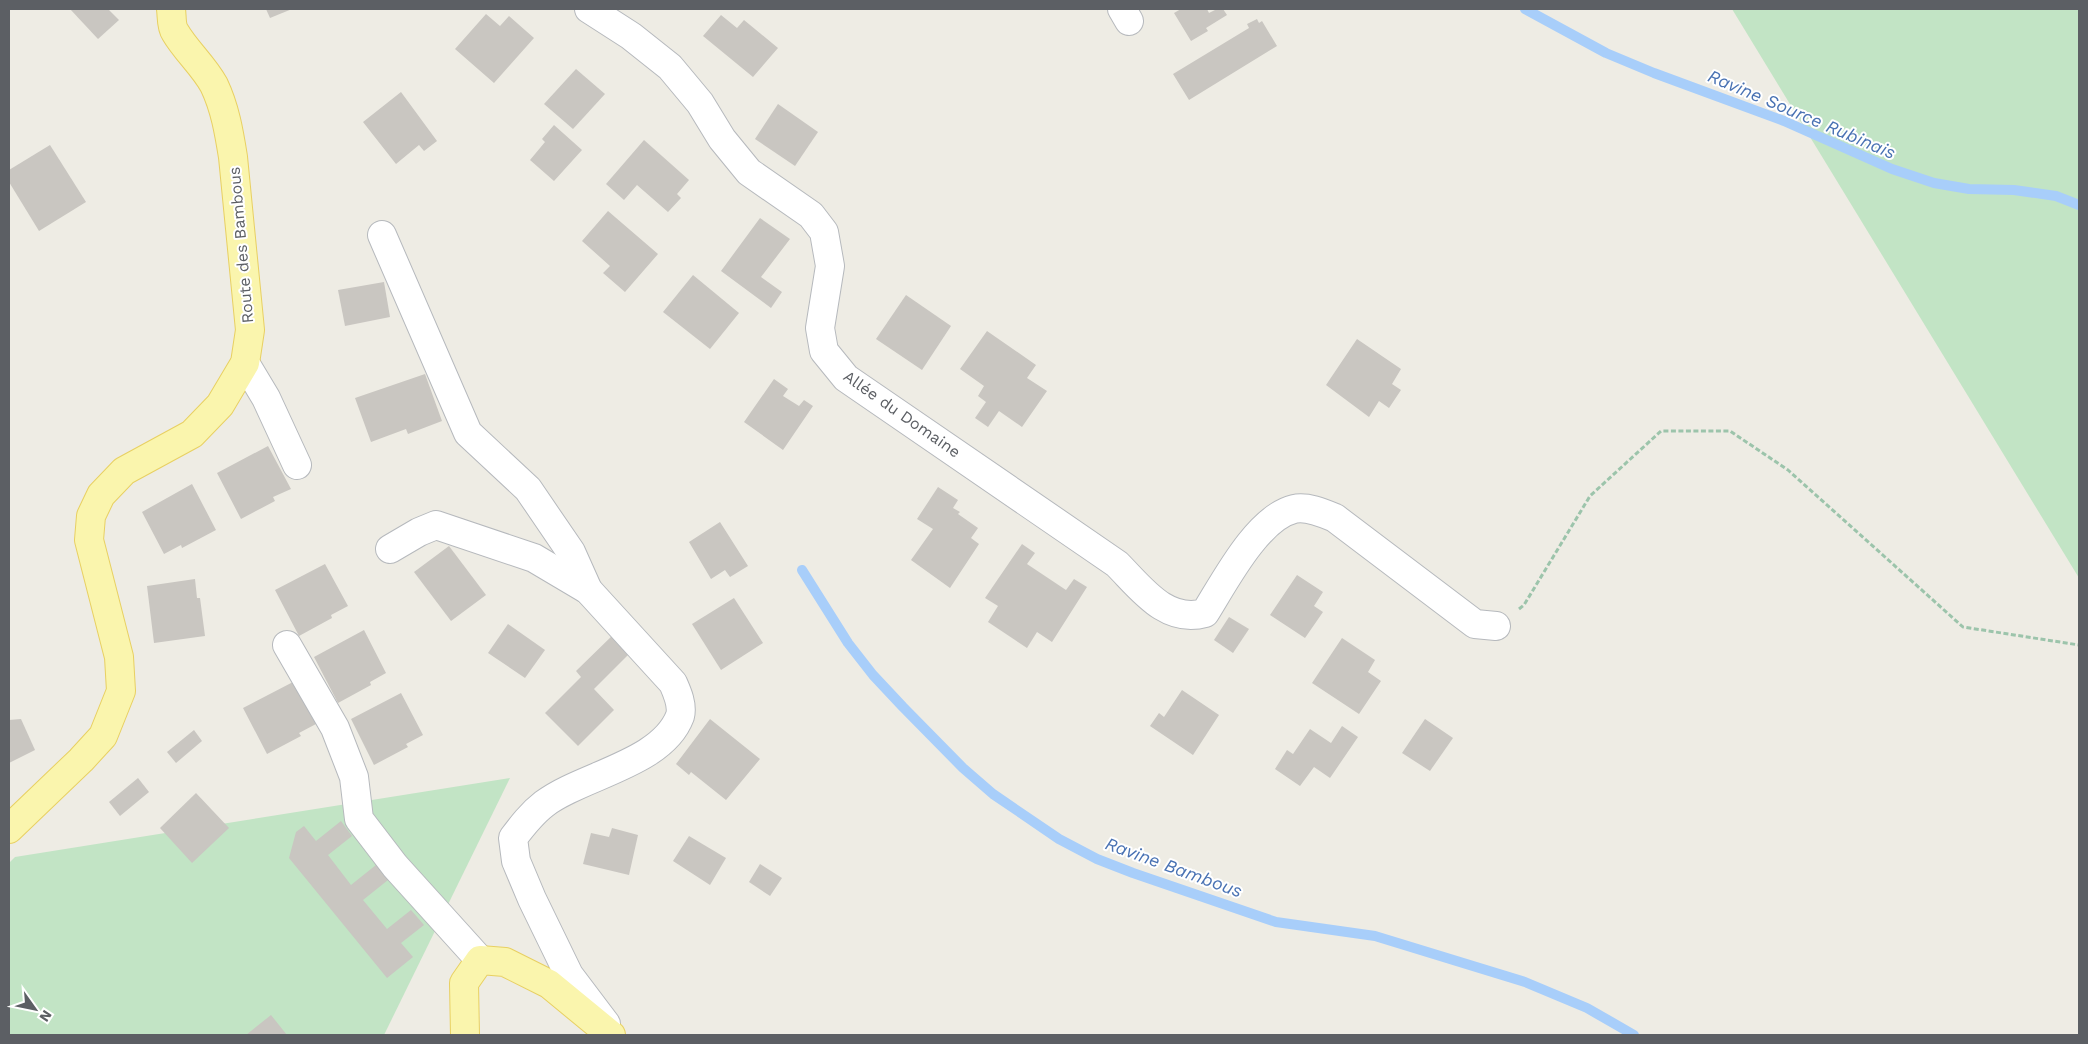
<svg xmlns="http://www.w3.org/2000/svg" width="2088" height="1044" font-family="'Work Sans',sans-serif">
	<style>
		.green { fill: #c2e4c5 }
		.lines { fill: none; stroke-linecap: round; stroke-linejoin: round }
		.stream { stroke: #a8cefa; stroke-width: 10 }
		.building { fill: #c9c6c1 }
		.minor-casing { stroke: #b6b9bd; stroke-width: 30 }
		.major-casing { stroke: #e8d062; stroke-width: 30 }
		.path { stroke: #9cc4ab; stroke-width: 3; stroke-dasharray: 5 2.5; stroke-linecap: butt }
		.minor { stroke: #fff; stroke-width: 28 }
		.major { stroke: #faf5ad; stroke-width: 28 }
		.labels { text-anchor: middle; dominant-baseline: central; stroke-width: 4; stroke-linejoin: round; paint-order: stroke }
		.street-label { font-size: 16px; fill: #5c5f64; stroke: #fff }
		.water-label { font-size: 18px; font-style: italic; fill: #4972b3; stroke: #fff }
	</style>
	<rect width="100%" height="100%" fill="#eeece4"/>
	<g class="green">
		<polygon points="1732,9 2079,9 2079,578"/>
		<polygon points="510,778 384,1035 9,1035 9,863 15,857"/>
	</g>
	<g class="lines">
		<g class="stream">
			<polyline points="1525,9 1606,53 1654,73 1784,121 1892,169 1934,183 1969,189 2014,190 2056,196 2079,205"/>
			<polyline points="802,570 848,643 873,675 903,707 963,768 993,794 1059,839 1097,859 1133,873 1276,922 1375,936 1525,982 1587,1008 1634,1035"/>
		</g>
	</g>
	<g class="building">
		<polygon points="70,9 108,9 119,20 98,39"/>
		<polygon points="266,9 292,9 270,18"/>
		<polygon points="1181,9 1207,9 1209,13 1217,9 1223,9 1227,15 1206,28 1208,31 1191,41 1174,13"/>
		<polygon points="486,14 500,26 509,16 534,38 494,83 455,49"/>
		<polygon points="721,15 737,28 744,20 778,48 753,77 703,36"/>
		<polygon points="1257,19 1259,23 1262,21 1277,46 1189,100 1173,74 1249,28 1247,24"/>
		<polygon points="576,69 605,94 573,129 544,104"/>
		<polygon points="401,92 437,141 424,151 419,145 396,164 363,122"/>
		<polygon points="778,104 818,132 795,166 755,139"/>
		<polygon points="554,125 582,150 554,181 530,160 545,142 542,139"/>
		<polygon points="644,140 689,180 677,194 681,198 668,212 637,185 624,200 606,184"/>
		<polygon points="50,145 86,202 39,231 9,182 9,170"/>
		<polygon points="608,211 658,254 625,292 603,273 610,266 582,241"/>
		<polygon points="760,218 790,239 761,277 782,292 771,308 721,271"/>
		<polygon points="693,275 739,313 710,349 663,312"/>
		<polygon points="384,282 390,317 345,326 338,290"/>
		<polygon points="906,295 951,326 922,370 876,339"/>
		<polygon points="987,331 1036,365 1027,378 1047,391 1022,427 999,411 988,427 975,418 986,402 978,396 984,386 960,369"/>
		<polygon points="1357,339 1401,369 1392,384 1401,390 1389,408 1379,401 1369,417 1326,385"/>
		<polygon points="425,374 442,421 408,434 406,429 371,442 355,398"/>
		<polygon points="774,379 788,389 783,396 799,406 804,400 813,406 783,450 744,422"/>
		<polygon points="268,446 291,489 273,497 275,501 241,519 217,473"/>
		<polygon points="192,484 216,530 182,548 181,545 164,554 142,512"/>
		<polygon points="938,487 958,500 953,508 960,512 958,514 978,528 971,538 979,544 950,588 911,560 933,529 917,519"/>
		<polygon points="720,522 748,566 730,577 725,570 711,579 689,542"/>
		<polygon points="1022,544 1035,553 1027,564 1066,590 1074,579 1087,587 1052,642 1037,632 1027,648 988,622 998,606 985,598"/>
		<polygon points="449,546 486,595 451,621 414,572"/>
		<polygon points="325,564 348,606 331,615 332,618 299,636 275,590"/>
		<polygon points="1297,575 1323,592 1314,606 1323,612 1305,638 1270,615"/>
		<polygon points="195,579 197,598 200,598 205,636 154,643 147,586"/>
		<polygon points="734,598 763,643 721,670 692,624"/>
		<polygon points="1229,617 1249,629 1233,653 1214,640"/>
		<polygon points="508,624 545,650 525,678 488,653"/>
		<polygon points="364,630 386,673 370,682 371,685 338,703 314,657"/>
		<polygon points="616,632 632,651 594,689 614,710 578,746 545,713 581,677 576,671"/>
		<polygon points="1342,638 1375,660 1368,672 1381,681 1359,714 1312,683"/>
		<polygon points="293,682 316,724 299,733 301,736 267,754 243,708"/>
		<polygon points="1182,690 1219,715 1193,755 1150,726 1159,713 1164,717"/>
		<polygon points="401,693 423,735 406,744 408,747 374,765 351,719"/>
		<polygon points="21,719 35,750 9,763 9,720"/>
		<polygon points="710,719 760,759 726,800 691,772 689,775 676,764"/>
		<polygon points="1425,719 1453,738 1430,771 1402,753"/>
		<polygon points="1342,726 1358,737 1330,778 1314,767 1300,786 1275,769 1287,750 1293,754 1310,729 1331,743"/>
		<polygon points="194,730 202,741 176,763 167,752"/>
		<polygon points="138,778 149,792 120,816 109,802"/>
		<polygon points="196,793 229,828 192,863 160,828"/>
		<polygon points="341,821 352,836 328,855 351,885 376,865 388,880 363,900 387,929 411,910 424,925 401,943 413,957 387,978 289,858 296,832 304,826 316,841"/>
		<polygon points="612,828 638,835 629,875 583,864 591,833 609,837"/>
		<polygon points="689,836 726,858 710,885 673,861"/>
		<polygon points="760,864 782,878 770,896 749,882"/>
		<polygon points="271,1015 287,1035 246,1035"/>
	</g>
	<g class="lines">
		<g class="minor-casing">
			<g id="minor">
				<path d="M589,9L631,36L670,67L700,103L722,139L749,172L811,215L824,232L830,266L820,328L824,351L846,378L1117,564C1141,588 1166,624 1205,613C1224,583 1257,518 1294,509C1307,506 1323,513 1335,518L1475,624L1496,626"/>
				<polyline points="1122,9 1129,21"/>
				<polyline points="382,235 468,433 528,489 571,552 588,590"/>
				<polyline points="245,363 266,398 297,465"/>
				<path d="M390,549L419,532L436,525L534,558L588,590L673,683C677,692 683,705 680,716C662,764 582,775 544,804C531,814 522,826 513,838L516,861L532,899L569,975L606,1024"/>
				<polyline points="287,645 335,728 354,777 359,819 395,866 480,960"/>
			</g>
		</g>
		<g class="major-casing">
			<g id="major">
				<path d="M9,829L81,760L103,736L121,691L119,657L89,540L91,516L101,495L124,471L192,434L220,405L245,363L250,330L233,157C229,132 225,108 214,85C203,65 186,51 175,32C171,26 172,16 171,9"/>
				<polyline points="465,1035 464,983 480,960 505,962 549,984 611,1035"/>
			</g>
		</g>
		<polyline class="path" points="1519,609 1524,605 1590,496 1661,431 1730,431 1788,470 1963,627 2079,645"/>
		<use href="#minor" class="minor"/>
		<use href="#major" class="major"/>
	</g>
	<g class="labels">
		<g class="street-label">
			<text transform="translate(241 245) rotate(-95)">Route des Bambous</text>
			<text transform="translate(902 414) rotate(35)">Allée du Domaine</text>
		</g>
		<g class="water-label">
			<text transform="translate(1802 114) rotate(23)">Ravine Source Rubinais</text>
			<text transform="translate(1174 867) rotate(20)">Ravine Bambous</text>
		</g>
	</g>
	<rect width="2088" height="1044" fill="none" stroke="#5c5f64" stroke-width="20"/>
	<g transform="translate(35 1009) rotate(123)" stroke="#ffffff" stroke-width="4" paint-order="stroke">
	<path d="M0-4L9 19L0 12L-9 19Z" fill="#5c5f64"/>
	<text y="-8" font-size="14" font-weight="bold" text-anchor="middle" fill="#5c5f64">N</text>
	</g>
</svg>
